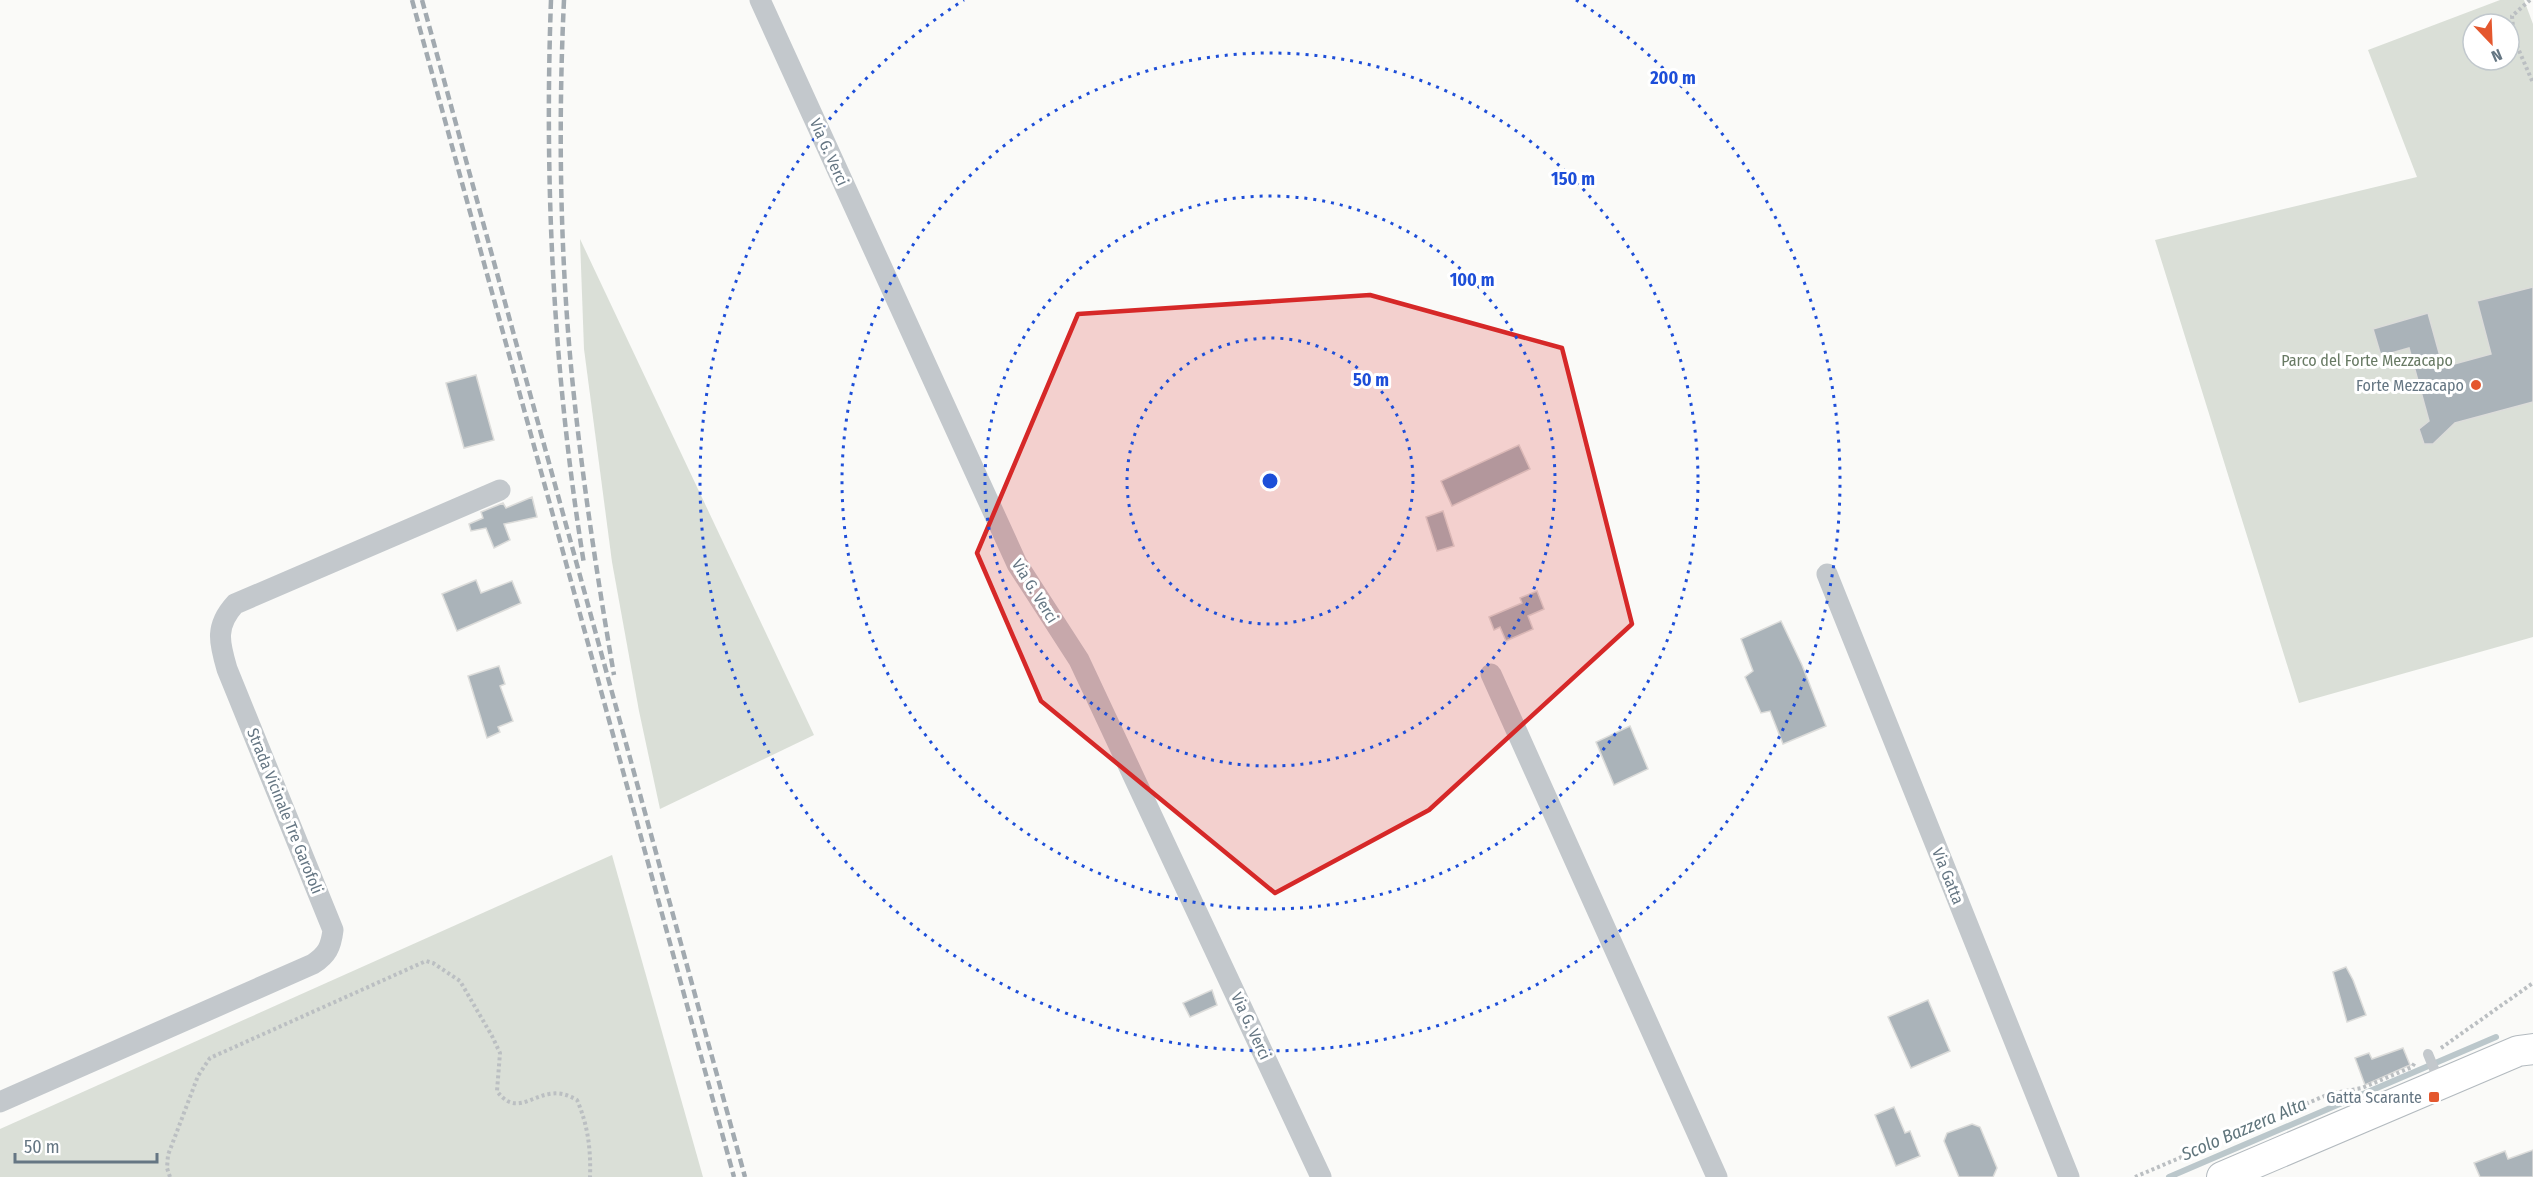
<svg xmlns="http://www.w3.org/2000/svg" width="2533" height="1177" font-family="'Fira Sans Condensed',sans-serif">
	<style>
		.green { fill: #dadfd7; fill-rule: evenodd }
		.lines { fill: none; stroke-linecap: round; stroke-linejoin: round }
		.stream { stroke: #bbc7cb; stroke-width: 6 }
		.building { fill: #aab3b9; stroke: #dcdcda; stroke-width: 1.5 }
		.secondary-casing { stroke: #b3babf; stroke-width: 32 }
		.path { stroke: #bbbfc2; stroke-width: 4; stroke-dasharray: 3 3; stroke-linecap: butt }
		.lane { stroke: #c3c8cc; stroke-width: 10 }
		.street { stroke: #c3c8cc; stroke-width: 21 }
		.secondary { stroke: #fff; stroke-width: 30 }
		.rail { stroke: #a2aab0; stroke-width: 4.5; stroke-dasharray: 9 4.5; stroke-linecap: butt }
		.marked { fill: #d62828; fill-opacity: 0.2; stroke: #d62828; stroke-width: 4.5; stroke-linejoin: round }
		.ring { fill: none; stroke: #1d4ed8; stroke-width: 3; stroke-dasharray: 3 6 }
		.poi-dot { fill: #e4572e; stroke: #fff; stroke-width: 2 }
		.labels { text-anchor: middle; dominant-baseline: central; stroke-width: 6; stroke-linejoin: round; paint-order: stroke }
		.street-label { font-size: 16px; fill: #657683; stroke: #fff }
		.park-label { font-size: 16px; fill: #687a64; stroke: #fff }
		.poi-label { font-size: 16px; fill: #657683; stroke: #fff; text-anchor: end }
		.water-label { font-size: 18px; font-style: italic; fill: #60757c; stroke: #fff }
		.centre { fill: #1d4ed8; stroke: #fff; stroke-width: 3 }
		.ring-label { font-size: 18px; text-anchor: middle; font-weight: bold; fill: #1d4ed8; stroke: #fff; stroke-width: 6; stroke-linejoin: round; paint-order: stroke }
	</style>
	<rect width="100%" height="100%" fill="#fafaf8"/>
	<g class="green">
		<path d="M2500,0H2524L2533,24V637L2299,703L2155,240L2417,177L2368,50ZM2473,24H2509V60H2473Z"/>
		<polygon points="580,239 814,735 660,809 639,711 612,562 584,349"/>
		<polygon points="612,855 703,1177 0,1177 0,1129"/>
	</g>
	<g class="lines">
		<polyline class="stream" points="2169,1177 2496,1037"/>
	</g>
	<g class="building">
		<polygon points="2533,287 2533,402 2455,423 2433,444 2424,444 2419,429 2429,421 2409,348 2381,356 2373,329 2428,313 2443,367 2491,354 2477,301"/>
		<polygon points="476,375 494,440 464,448 446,383"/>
		<polygon points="1519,445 1530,469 1452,506 1441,481"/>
		<polygon points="532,497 537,517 504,524 510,540 494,548 486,528 471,531 469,524 483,518 481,512 503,503 506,508"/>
		<polygon points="1443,511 1454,546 1437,551 1426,517"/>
		<polygon points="476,580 481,593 512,581 521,603 457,631 442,594"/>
		<polygon points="1537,591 1544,609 1528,616 1533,629 1506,641 1500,627 1494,630 1489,617 1522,603 1520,598"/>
		<polygon points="1781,621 1802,665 1826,726 1783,744 1770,711 1761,713 1745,677 1753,671 1741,639"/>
		<polygon points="499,666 505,684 500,686 513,721 498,727 500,732 487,738 468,676"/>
		<polygon points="1630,726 1648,769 1614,785 1596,742"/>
		<polygon points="2346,967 2353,980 2366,1015 2347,1022 2333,972"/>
		<polygon points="1212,990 1217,1005 1190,1017 1183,1003"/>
		<polygon points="1928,1000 1950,1051 1911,1068 1888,1017"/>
		<polygon points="2403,1048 2410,1065 2365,1085 2355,1058 2369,1053 2372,1059"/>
		<polygon points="1894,1107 1905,1133 1910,1131 1920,1156 1896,1166 1875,1115"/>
		<polygon points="1972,1124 1980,1127 1997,1168 1993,1177 1959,1177 1944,1141 1947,1133"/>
		<polygon points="2533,1150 2533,1177 2480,1177 2474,1163 2505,1151 2508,1159"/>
	</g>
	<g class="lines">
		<g class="secondary-casing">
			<polyline id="secondary" points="2222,1177 2518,1051 2533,1049"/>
		</g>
		<g class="path">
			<polyline points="2530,0 2512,16 2514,39 2533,83"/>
			<polyline points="2441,1048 2533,983"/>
			<path d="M170,1177L167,1168L168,1155L198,1076L210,1058L426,961L433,963L460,981L492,1036L500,1053L497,1091C514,1115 530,1097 549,1094C560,1092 568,1095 577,1100C588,1125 591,1150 590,1177"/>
			<polyline points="2135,1177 2329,1094 2362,1088 2412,1067 2416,1061"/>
		</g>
		<polyline class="lane" points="2428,1054 2439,1081"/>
		<g class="street">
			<polyline points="760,0 1017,564 1079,660 1321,1177"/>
			<polyline points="1827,574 2069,1177"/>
			<polyline points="1491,674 1717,1177"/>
			<path d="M0,1102L313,964C327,955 331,947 333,930L227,669C219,642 215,626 235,604L500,490"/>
		</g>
		<use href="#secondary" class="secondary"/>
		<g class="rail">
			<polyline points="412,0 734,1177"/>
			<polyline points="422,0 745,1177"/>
			<path d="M551,0C544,188 554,378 584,564"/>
			<path d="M564,0C558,125 560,253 572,377C582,477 597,576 614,675"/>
		</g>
	</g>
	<path class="marked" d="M1370,295L1562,348L1632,624L1429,810L1275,893L1041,701L977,553L1078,314Z"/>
	<g class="ring">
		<circle cx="1270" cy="481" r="143"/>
		<circle cx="1270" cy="481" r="285"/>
		<circle cx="1270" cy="481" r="428"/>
		<path d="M1576 0A570 570 0 1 1 964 0"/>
	</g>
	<g class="poi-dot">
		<circle cx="2476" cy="385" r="6"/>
		<rect x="2428" y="1091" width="12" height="12" rx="3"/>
	</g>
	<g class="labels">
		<g class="street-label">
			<text transform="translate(829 152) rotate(66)">Via G. Verci</text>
			<text transform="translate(1035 591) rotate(58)">Via G. Verci</text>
			<text transform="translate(285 811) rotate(68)">Strada Vicinale Tre Garofoli</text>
			<text transform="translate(1948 876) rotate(68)">Via Gatta</text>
			<text transform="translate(1251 1026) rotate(65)">Via G. Verci</text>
		</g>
		<g class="park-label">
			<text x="2367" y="360">Parco del Forte Mezzacapo</text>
		</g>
		<g class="poi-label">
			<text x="2464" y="385">Forte Mezzacapo</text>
			<text x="2422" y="1097">Gatta Scarante</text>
		</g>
		<g class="water-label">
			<text transform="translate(2244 1129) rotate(-23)">Scolo Bazzera Alta</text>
		</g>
	</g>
	<circle cx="1270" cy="481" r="9" class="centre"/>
	<g class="ring-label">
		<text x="1673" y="84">200 m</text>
		<text x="1573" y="185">150 m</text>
		<text x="1472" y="286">100 m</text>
		<text x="1371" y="386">50 m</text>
	</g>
	<g transform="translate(2491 42) rotate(157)"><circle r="28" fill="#ffffff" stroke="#c1c8cd" stroke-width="1.5"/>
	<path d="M0-4.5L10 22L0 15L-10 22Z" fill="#e4572e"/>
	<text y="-9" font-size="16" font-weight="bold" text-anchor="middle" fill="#657683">N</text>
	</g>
	<path d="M15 1153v9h142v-9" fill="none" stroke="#657683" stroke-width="3"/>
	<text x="24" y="1153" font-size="18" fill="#657683" stroke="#ffffff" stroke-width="4.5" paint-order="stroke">50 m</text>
</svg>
